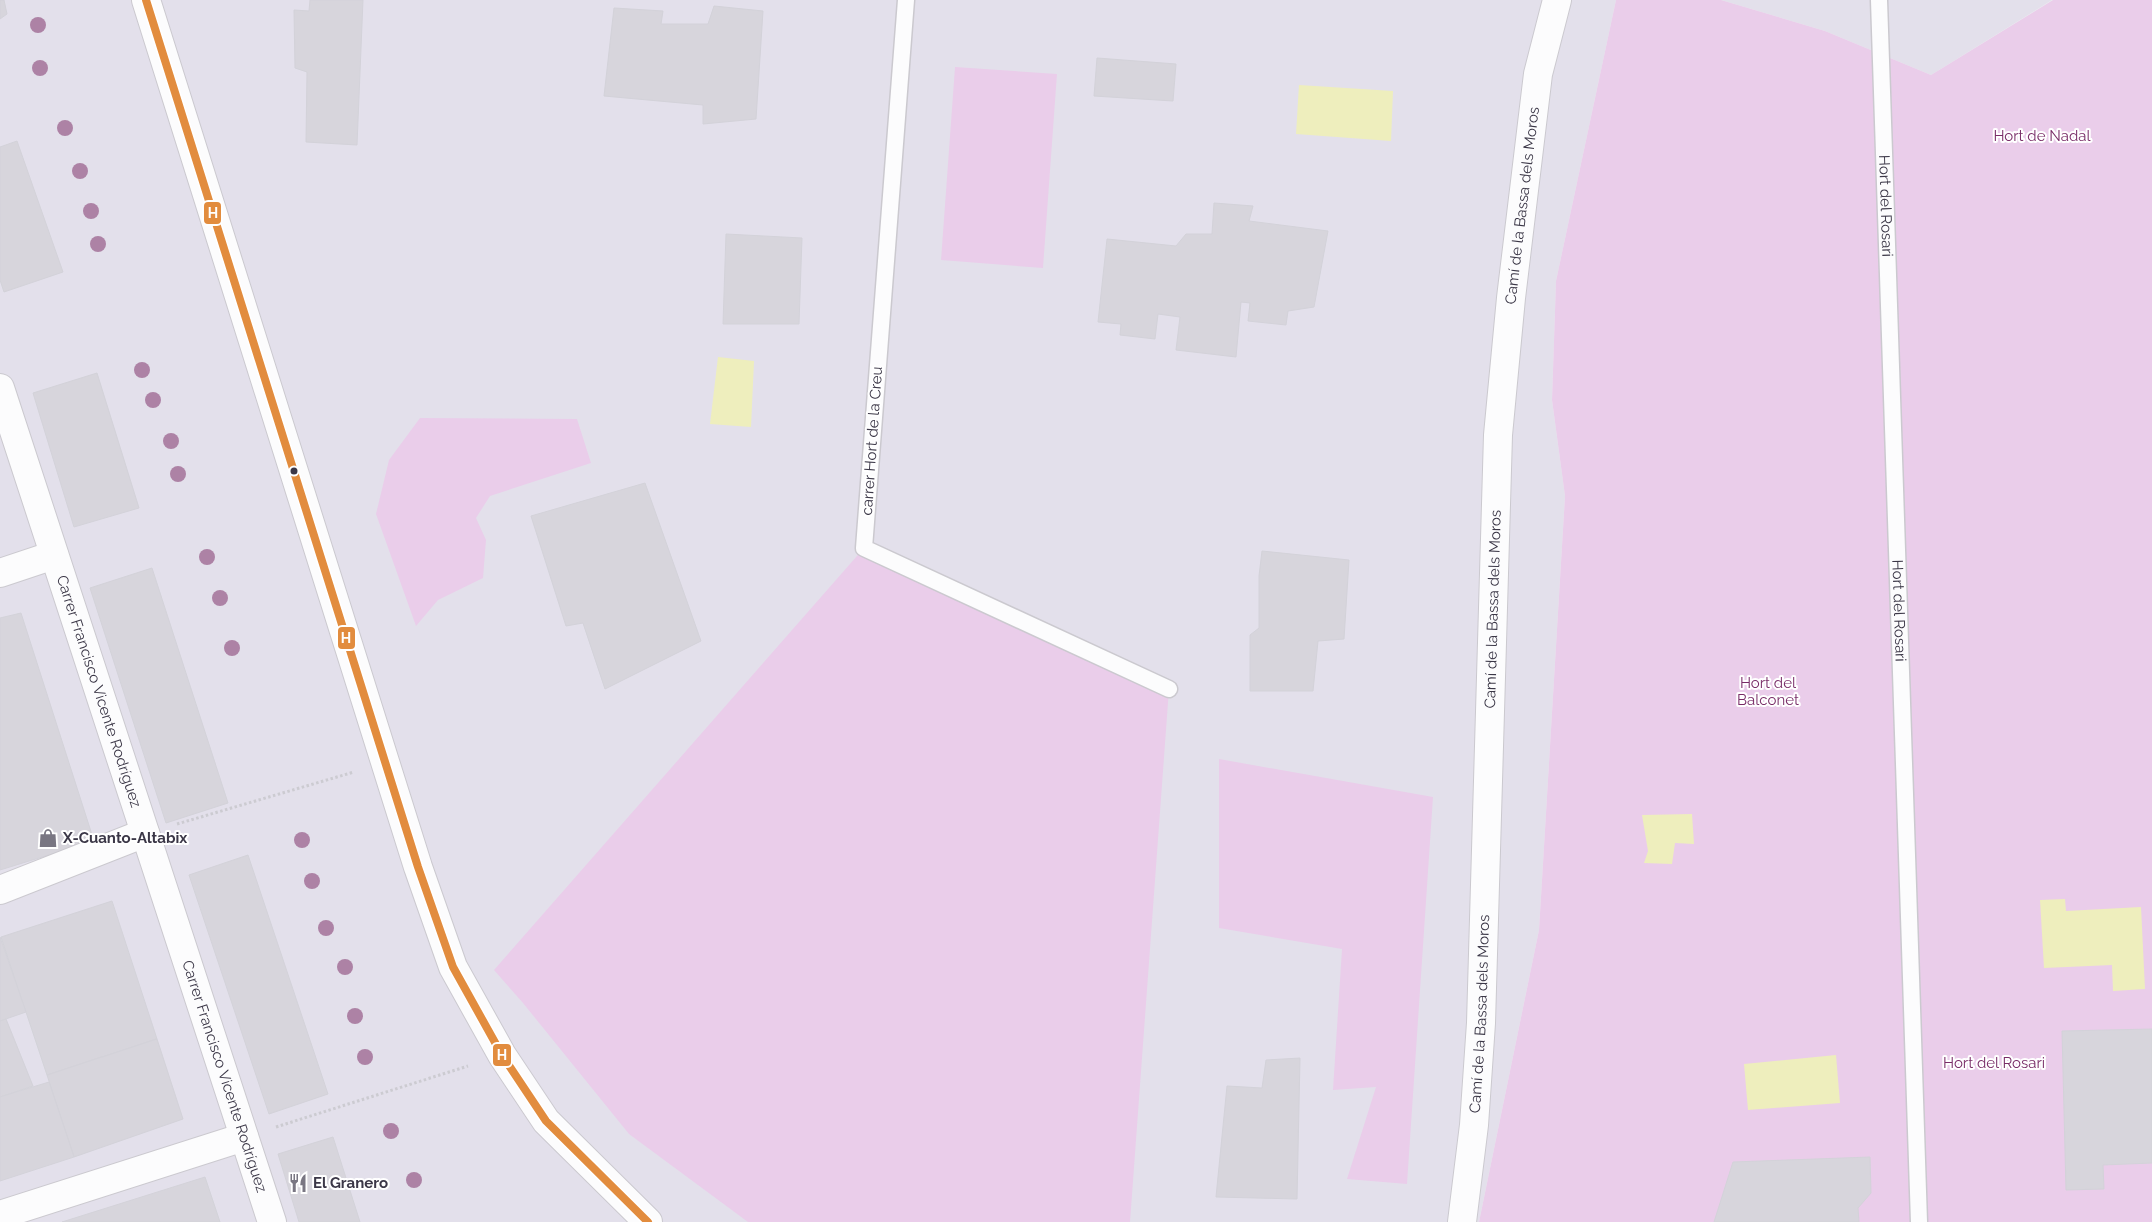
<svg xmlns="http://www.w3.org/2000/svg" width="2152" height="1222" font-family="Raleway,sans-serif">
	<style>
		.residential { fill: #e3e0eb }
		.green { fill: #eacdea }
		.water { fill: #eeeebd }
		.building { fill: #d7d5dc; stroke: #d3d2d9 }
		.lines { fill: none; stroke-linecap: round; stroke-linejoin: round }
		.service-casing { stroke: #cbc9cf; stroke-width: 19 }
		.minor-casing { stroke: #cbc9cf; stroke-width: 30 }
		.path { stroke: #cccbd1; stroke-width: 3; stroke-dasharray: 2.5 2.5; stroke-linecap: butt }
		.service { stroke: #fcfcfd; stroke-width: 16 }
		.minor { stroke: #fcfcfd; stroke-width: 28 }
		.bus-1-casing { stroke: #fff; stroke-width: 11 }
		.bus-1 { stroke: #e28c3e; stroke-width: 8 }
		.tree { fill: #ad82a5 }
		.bus-dot { fill: #3b3747; stroke: #fff; stroke-width: 2 }
		.labels { text-anchor: middle; dominant-baseline: central; stroke-width: 4; stroke-linejoin: round; paint-order: stroke }
		.park-label { font-size: 15px; fill: #782c67; stroke: #fff }
		.street-label { font-size: 15px; fill: #3b3747; stroke: #fff }
		.poi-label { font-size: 15px; font-weight: bold; fill: #3b3747; stroke: #fff; text-anchor: start }
		.line-badge { stroke: #fff; stroke-width: 2 }
		.badge-label { font-size: 14px; text-anchor: middle; font-weight: bold; fill: #fff }
	</style>
	<rect width="100%" height="100%" fill="#edecf1"/>
	<g class="residential">
		<polygon points="0,0 1616,0 1556,281 1552,400 1565,496 1539,930 1479,1222 0,1222"/>
		<polygon points="1721,0 2052,0 1931,75 1825,31"/>
	</g>
	<g class="green">
		<polygon points="1616,0 1721,0 1825,31 1931,75 2053,0 2152,0 2152,1222 1479,1222 1539,930 1565,496 1552,400 1556,281"/>
		<polygon points="955,67 1057,74 1043,268 941,260"/>
		<polygon points="420,418 577,419 591,463 490,496 476,518 486,540 483,578 438,600 416,626 376,514 389,460"/>
		<polygon points="864,548 1169,689 1130,1222 748,1222 629,1134 523,1003 494,970"/>
		<polygon points="1219,759 1433,797 1407,1184 1347,1179 1376,1087 1333,1090 1342,949 1219,928"/>
	</g>
	<g class="water">
		<polygon points="1299,85 1393,91 1391,141 1296,134"/>
		<polygon points="718,357 754,361 751,427 710,424"/>
		<polygon points="1692,814 1694,844 1675,843 1672,864 1644,863 1648,851 1642,815"/>
		<polygon points="2065,899 2066,911 2141,907 2145,989 2113,991 2112,965 2044,968 2040,900"/>
		<polygon points="1836,1055 1840,1103 1748,1110 1744,1064"/>
	</g>
	<g class="building">
		<polygon points="0,0 4,0 7,14 0,19"/>
		<polygon points="310,0 363,0 357,145 306,142 307,72 295,68 294,10 309,11"/>
		<polygon points="714,6 763,11 756,119 703,124 703,105 604,96 614,8 663,11 661,24 708,24"/>
		<polygon points="1097,58 1176,64 1173,101 1094,96"/>
		<polygon points="17,141 63,272 4,292 0,280 0,147"/>
		<polygon points="1214,203 1253,206 1249,221 1328,231 1314,307 1288,311 1286,325 1248,321 1250,303 1241,302 1236,357 1176,350 1180,317 1158,314 1155,339 1120,335 1121,324 1098,322 1107,239 1176,246 1186,234 1212,234"/>
		<polygon points="726,234 802,238 799,324 723,324"/>
		<polygon points="97,373 139,508 74,527 33,393"/>
		<polygon points="645,483 701,641 605,689 583,623 566,626 531,516"/>
		<polygon points="1262,551 1349,560 1344,639 1318,641 1313,691 1250,691 1250,635 1259,628 1259,576"/>
		<polygon points="152,568 228,803 166,823 90,588"/>
		<polygon points="21,613 94,841 0,870 0,618"/>
		<polygon points="248,855 328,1094 269,1114 189,875"/>
		<polygon points="112,901 157,1039 47,1075 1,937"/>
		<polygon points="0,937 26,1012 0,1021"/>
		<polygon points="6,1019 33,1086 0,1097 0,1021"/>
		<polygon points="2152,1029 2152,1163 2103,1165 2104,1189 2066,1190 2062,1031"/>
		<polygon points="157,1039 183,1119 74,1157 47,1075"/>
		<polygon points="1300,1058 1297,1199 1216,1197 1227,1086 1262,1088 1266,1060"/>
		<polygon points="49,1082 74,1157 0,1181 0,1097"/>
		<polygon points="333,1137 360,1222 299,1222 278,1154"/>
		<polygon points="1870,1157 1871,1193 1858,1208 1859,1222 1714,1222 1733,1162"/>
		<polygon points="205,1177 220,1222 62,1222"/>
	</g>
	<g class="lines">
		<g class="service-casing">
			<g id="service">
				<polyline points="906,0 864,548 1169,689"/>
				<path id="s1" d="M1879,0L1919,1222"/>
			</g>
		</g>
		<g class="minor-casing">
			<g id="minor">
				<polyline points="146,0 418,867 453,967 502,1055 546,1121 648,1222"/>
				<path id="s2" d="M0,388L272,1222"/>
				<polyline points="0,573 54,555"/>
				<polyline points="0,890 145,833"/>
				<polyline points="0,1215 244,1137"/>
				<path id="s3" d="M1462,1222L1474,1125L1481,1023L1498,435L1511,298L1538,74L1557,0"/>
			</g>
		</g>
		<g class="path">
			<polyline points="177,824 354,772"/>
			<polyline points="276,1127 468,1066"/>
		</g>
		<use href="#service" class="service"/>
		<use href="#minor" class="minor"/>
		<g class="bus-1-casing">
			<polyline id="bus-1" points="146,0 418,867 453,967 502,1055 546,1121 648,1222"/>
		</g>
		<use href="#bus-1" class="bus-1"/>
	</g>
	<g class="tree">
		<circle cx="38" cy="25" r="8"/>
		<circle cx="40" cy="68" r="8"/>
		<circle cx="65" cy="128" r="8"/>
		<circle cx="80" cy="171" r="8"/>
		<circle cx="91" cy="211" r="8"/>
		<circle cx="98" cy="244" r="8"/>
		<circle cx="142" cy="370" r="8"/>
		<circle cx="153" cy="400" r="8"/>
		<circle cx="171" cy="441" r="8"/>
		<circle cx="178" cy="474" r="8"/>
		<circle cx="207" cy="557" r="8"/>
		<circle cx="220" cy="598" r="8"/>
		<circle cx="232" cy="648" r="8"/>
		<circle cx="302" cy="840" r="8"/>
		<circle cx="312" cy="881" r="8"/>
		<circle cx="326" cy="928" r="8"/>
		<circle cx="345" cy="967" r="8"/>
		<circle cx="355" cy="1016" r="8"/>
		<circle cx="365" cy="1057" r="8"/>
		<circle cx="391" cy="1131" r="8"/>
		<circle cx="414" cy="1180" r="8"/>
	</g>
	<defs>
		<g id="shop-bare" transform="scale(1.5)"><path d="M-5-2.5h2.3a2.7 3.5 0 0 1 5.4 0H5L5.5 6h-11ZM-1.5-2.5h3a1.5 2.3 0 0 0-3 0Z" fill="#797682" stroke="#fff" stroke-width="2.5" paint-order="stroke"/></g>
		<g id="restaurant-bare" transform="scale(1.5)"><path d="M-5-6h1v4h1v-4h1v4h1v-4h1v5L-1.5 .5V6h-2V.5L-5-1ZM5-6V6H3V1.5H1.5Q1.5-4 5-6Z" fill="#797682" stroke="#fff" stroke-width="2.5" paint-order="stroke"/></g>
	</defs>
	<g fill-rule="evenodd">
		<use href="#shop-bare" x="48" y="838"/>
		<use href="#restaurant-bare" x="298" y="1183"/>
	</g>
	<circle class="bus-dot" cx="294" cy="471" r="4.5"/>
	<g class="labels">
		<g class="park-label">
			<text x="2042" y="136">Hort de Nadal</text>
			<text x="1768" y="683">Hort del<tspan x="1768" dy="17">Balconet</tspan></text>
			<text x="1994" y="1063">Hort del Rosari</text>
		</g>
		<g class="street-label">
			<text stroke="none"><textPath href="#s3" startOffset="1019">Camí de la Bassa dels Moros</textPath></text>
			<text stroke="none"><textPath href="#s1" startOffset="206">Hort del Rosari</textPath></text>
			<text transform="translate(872 441) rotate(-86)">carrer Hort de la Creu</text>
			<text stroke="none"><textPath href="#s3" startOffset="614">Camí de la Bassa dels Moros</textPath></text>
			<text stroke="none"><textPath href="#s1" startOffset="611">Hort del Rosari</textPath></text>
			<text stroke="none"><textPath href="#s2" startOffset="319">Carrer Francisco Vicente Rodríguez</textPath></text>
			<text stroke="none"><textPath href="#s3" startOffset="209">Camí de la Bassa dels Moros</textPath></text>
			<text stroke="none"><textPath href="#s2" startOffset="724">Carrer Francisco Vicente Rodríguez</textPath></text>
		</g>
		<g class="poi-label">
			<text x="63" y="838">X-Cuanto-Altabix</text>
			<text x="313" y="1183">El Granero</text>
		</g>
	</g>
	<g class="line-badge">
		<rect x="203" y="201" width="19" height="24" rx="5" fill="#e28c3e"/>
		<rect x="337" y="626" width="19" height="24" rx="5" fill="#e28c3e"/>
		<rect x="492" y="1043" width="20" height="24" rx="5" fill="#e28c3e"/>
	</g>
	<g class="badge-label">
		<text x="213" y="218">H</text>
		<text x="346" y="643">H</text>
		<text x="502" y="1060">H</text>
	</g>
</svg>
